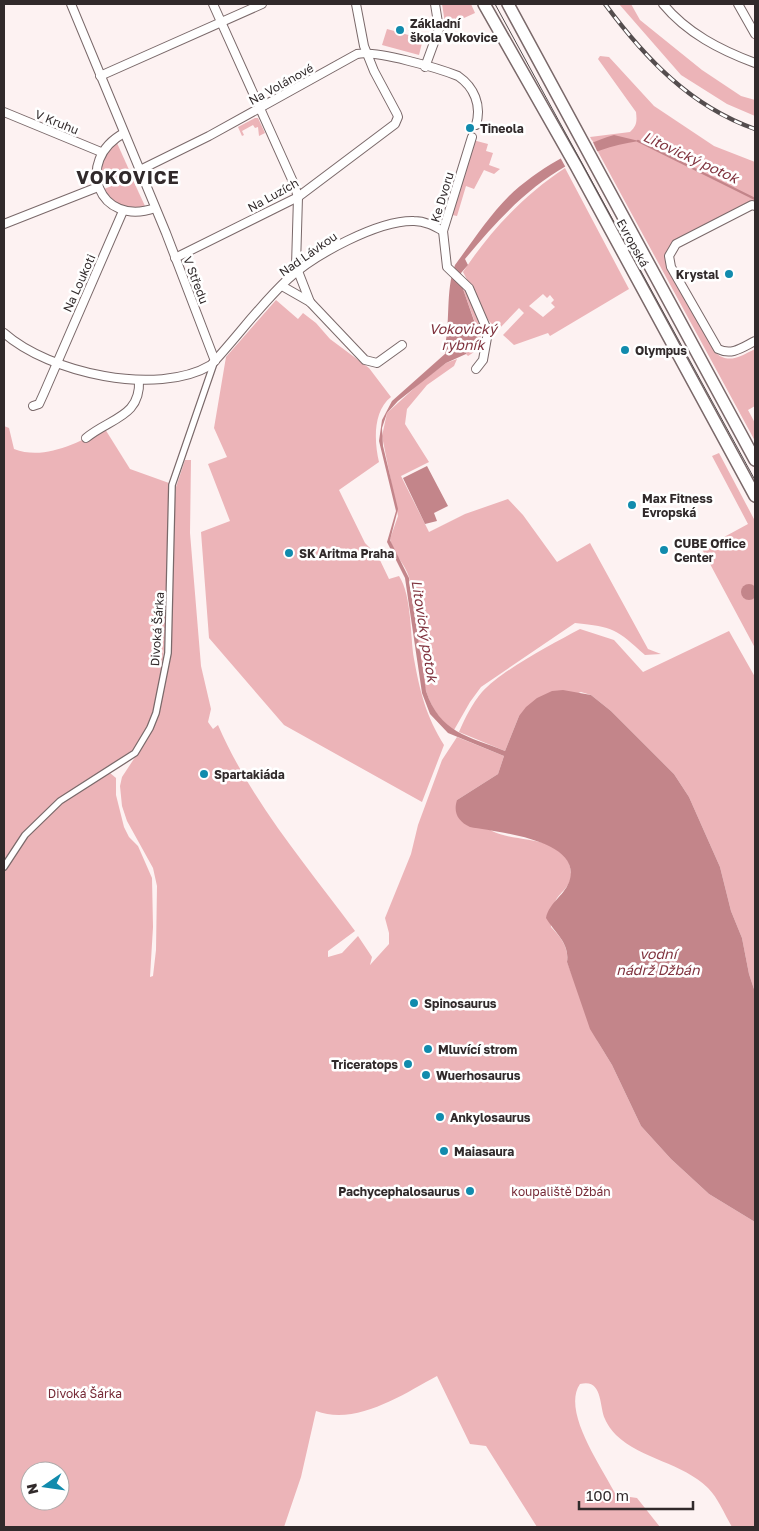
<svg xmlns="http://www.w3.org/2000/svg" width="759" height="1531" font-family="'Golos Text',sans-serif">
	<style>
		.green { fill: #ecb4b8; fill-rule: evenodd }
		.water { fill: #c3858a }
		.pier { fill: #fdf2f2 }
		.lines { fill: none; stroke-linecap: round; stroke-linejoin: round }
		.stream { stroke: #c3858a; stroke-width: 2.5 }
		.pedestrian-casing { stroke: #7a696a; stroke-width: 8 }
		.minor-casing { stroke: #7a696a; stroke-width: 10 }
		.primary-casing { stroke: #7a696a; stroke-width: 14 }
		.pedestrian { stroke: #fff; stroke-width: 5.5 }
		.minor { stroke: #fff; stroke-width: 8 }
		.primary { stroke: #fff; stroke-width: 11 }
		.tram { stroke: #544d4e; stroke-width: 1 }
		.rail-casing { stroke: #544d4e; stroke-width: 4.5 }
		.rail { stroke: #fff; stroke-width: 2.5; stroke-dasharray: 8; stroke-linecap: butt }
		.poi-dot { fill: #118bad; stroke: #fff; stroke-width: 2 }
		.labels { text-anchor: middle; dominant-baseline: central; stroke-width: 5; stroke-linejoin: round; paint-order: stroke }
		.poi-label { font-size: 12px; font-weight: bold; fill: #312a2b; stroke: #fff; text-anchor: start }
		.street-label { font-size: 12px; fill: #312a2b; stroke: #fff }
		.park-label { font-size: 12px; fill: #772b37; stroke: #fff }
		.water-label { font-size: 14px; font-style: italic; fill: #81343f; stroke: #fff }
		.district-label { font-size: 18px; font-weight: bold; letter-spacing: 1px; fill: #312a2b; stroke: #fff }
	</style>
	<rect width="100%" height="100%" fill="#fdf2f2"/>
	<g class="green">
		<polygon points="442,4 471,4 475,13 453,23 445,23"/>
		<polygon points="619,4 631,4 640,20 702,70 741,96 755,100 755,116 727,104 681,75"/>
		<polygon points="387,29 423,39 419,55 382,45"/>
		<path d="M600,56L609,57L654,106L714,146L755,162V202L672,242L666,255L668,268L715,352C728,365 741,356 755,349V406L748,410L755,423V441L590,137L630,132C637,126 637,121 636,112L598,59Z"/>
		<polygon points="255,118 258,118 265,133 259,136 258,127 255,128 253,125 242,131 244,135 242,136 238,127"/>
		<polygon points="469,139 488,144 486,151 493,153 489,165 500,169 494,174 484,170 474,189 466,186 457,216 452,215"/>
		<path d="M117,143L130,172L102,183C98,166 101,152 117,143Z"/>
		<path d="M565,168L629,289L550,336L548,333L514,345L503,335L524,313L519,308L498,330L488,320L463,272C490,231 524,195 565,168ZM543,294L547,298L550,295L554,300L551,303L555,307L543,317L529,306Z"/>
		<polygon points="132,178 145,206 143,209 114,205 104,189"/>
		<polygon points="466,288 480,323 479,330 483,346 468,356 466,354 468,350 471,351 478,331 463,289"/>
		<path d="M276,300L298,319L303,313L316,323L330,339L369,368L391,397C373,411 374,441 379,462L339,490L365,543L378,556L389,579L399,576C412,596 410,635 414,659C420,692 426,716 444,745L422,802L284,725L209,638L201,532L230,521L208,464L227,457L214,428L226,357Z"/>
		<path d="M457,359L454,366L427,385L407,409L405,424L429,462L401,476L429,532L465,514L508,499L523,515L557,562L590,543L648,649L661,654L645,655C616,629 614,627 575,623L481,687L470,702L454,730C409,701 422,625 409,577C405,564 393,553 390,539L398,516L382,436L387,413L422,381L446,363Z"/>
		<path d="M4,426L9,428L14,449C45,461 78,442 105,429L130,469L169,483C166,547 176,703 134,750C117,768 90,779 70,791L71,795L110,773L116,778V795L124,827L129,837L138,846L152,878L153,927L150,977L153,976L156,950L157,886L153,868L127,821L122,806L120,786L122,777L149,736L158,711L171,651L173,519L176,487L185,460H191L190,533L201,666L211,709L208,722L213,729L218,725C251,801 306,865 355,931L328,951V957L342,953L358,936L372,957L370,965L389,944V933L385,918L411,854L418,825L442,760L457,737L504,756L498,774L457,800C468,810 480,823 492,831C516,844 569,833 571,874C571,887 561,891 556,900C552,907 552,920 551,927C561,937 569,948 567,962L598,1042L612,1065L641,1126L671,1159L709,1194L755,1222V1527H732C725,1515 718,1498 708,1488C683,1463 641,1459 616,1435C612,1431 607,1424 605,1419C599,1406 603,1378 580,1384C561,1411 603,1469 616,1495L637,1498L660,1527H537L486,1446L470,1444L437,1376C402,1395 356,1426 316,1411L301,1477L284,1527H4ZM30,1471H60V1501H30Z"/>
		<polygon points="719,453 755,521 755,648 702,549 748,524 712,456"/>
		<path d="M580,629L614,640L643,672L729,631L755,677V992L749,974L742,938L731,911L720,867L689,797L674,774L611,711L591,695L581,692L519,716L505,751L459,732C465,718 472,704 482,692C502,670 552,644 580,629Z"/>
	</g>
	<g class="water">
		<path d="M614,135L639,141C562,152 513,201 465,259L468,265L461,273L463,289L479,335L471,352L468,350L466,354L446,363L398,401L387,413L382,428L383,446L398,509L390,540L409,578L426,691C440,733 468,736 505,751L519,716L526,707L537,698L552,691L563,690L591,695L611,711L674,774L689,797L720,867L731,911L742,938L749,974L755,992V1222L709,1194L671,1159L641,1126L612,1065L590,1029L567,962C570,943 555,933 546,918C549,902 566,895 570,879C580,839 496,832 470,827C458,821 453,813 457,800L498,774L504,756L448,733L430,714L422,693L405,578L387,542L396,511L379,441L382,420L392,401L446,353L444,351C451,323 445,291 455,265C472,242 489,216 509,196C535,171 579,145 614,135Z"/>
		<polygon points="427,466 448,506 434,513 437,521 425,524 403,478"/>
		<circle cx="749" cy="592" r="8"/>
	</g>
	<polygon class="pier" points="592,140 598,153 566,168 560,157"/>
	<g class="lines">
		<polyline class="stream" points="638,141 755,199"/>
		<g class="pedestrian-casing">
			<polyline id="pedestrian" points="4,867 25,835 60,801 135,753 150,728 156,713 168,653 172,485 214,363"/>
		</g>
		<g class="minor-casing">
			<g id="minor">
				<polyline points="71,4 166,233 215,361"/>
				<polyline points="213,4 294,184 298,197 296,266 310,302"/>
				<path d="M663,4C687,33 720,50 755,63"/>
				<polyline points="738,4 755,34"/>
				<polyline points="425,67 439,29 435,4"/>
				<polyline points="100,76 262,4"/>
				<polyline points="4,112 101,152"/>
				<path d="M124,133C73,161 99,228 155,208"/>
				<polyline points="472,137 443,231 447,267 469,288 488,332 483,360 476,369"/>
				<path d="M140,170L209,136L357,54C376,50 438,68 458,76C474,87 482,105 476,125"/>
				<path d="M755,206L752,205L676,244L669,256L671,267L718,349C732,356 743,347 755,341"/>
				<polyline points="4,224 98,187"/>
				<polyline points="175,258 298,197 395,124 398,117 397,114 374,71 364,46 356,4"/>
				<polyline points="282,286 310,302 365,360 377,363 402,345"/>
				<path d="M4,333C49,373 157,397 211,365C237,337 260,305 288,279C314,255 378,220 414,221C425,221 434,226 443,231"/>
				<polyline points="33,406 39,404 44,393 123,211"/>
				<path d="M86,438C110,418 141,417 139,380"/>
			</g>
		</g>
		<g class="primary-casing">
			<g id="primary">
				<polyline points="484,4 576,166 755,496"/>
				<polyline points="508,4 755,460"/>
			</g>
		</g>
		<use href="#pedestrian" class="pedestrian"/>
		<use href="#minor" class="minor"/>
		<use href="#primary" class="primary"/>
		<polyline class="tram" points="495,4 755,480"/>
		<g class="rail-casing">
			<path id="rail" d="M605,4C645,58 690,106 755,129"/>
		</g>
		<use href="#rail" class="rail"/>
	</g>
	<g class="poi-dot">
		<circle cx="400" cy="30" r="5"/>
		<circle cx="470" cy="128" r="5"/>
		<circle cx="729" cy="274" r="5"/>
		<circle cx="625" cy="350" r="5"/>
		<circle cx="632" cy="505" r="5"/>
		<circle cx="664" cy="550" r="5"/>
		<circle cx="289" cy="553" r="5"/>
		<circle cx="204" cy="774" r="5"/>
		<circle cx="414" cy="1003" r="5"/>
		<circle cx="428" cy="1049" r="5"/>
		<circle cx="408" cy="1064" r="5"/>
		<circle cx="426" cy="1075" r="5"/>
		<circle cx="440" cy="1117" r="5"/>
		<circle cx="444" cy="1151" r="5"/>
		<circle cx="470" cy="1191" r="5"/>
	</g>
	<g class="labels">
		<g class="poi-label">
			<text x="410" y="23">Základní<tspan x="410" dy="14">škola Vokovice</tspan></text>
			<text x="480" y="128">Tineola</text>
			<text x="719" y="274" text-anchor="end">Krystal</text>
			<text x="635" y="350">Olympus</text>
			<text x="642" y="498">Max Fitness<tspan x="642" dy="14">Evropská</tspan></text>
			<text x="674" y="543">CUBE Office<tspan x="674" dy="14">Center</tspan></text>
			<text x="299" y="553">SK Aritma Praha</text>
			<text x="214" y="774">Spartakiáda</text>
			<text x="424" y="1003">Spinosaurus</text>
			<text x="438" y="1049">Mluvící strom</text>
			<text x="398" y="1064" text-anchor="end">Triceratops</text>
			<text x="436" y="1075">Wuerhosaurus</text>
			<text x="450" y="1117">Ankylosaurus</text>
			<text x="454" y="1151">Maiasaura</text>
			<text x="460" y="1191" text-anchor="end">Pachycephalosaurus</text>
		</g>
		<g class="street-label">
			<text transform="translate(281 84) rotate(-29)">Na Volánové</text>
			<text transform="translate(57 122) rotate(22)">V Kruhu</text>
			<text transform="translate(273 195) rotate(-29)">Na Luzích</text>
			<text transform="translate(442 197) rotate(-73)">Ke Dvoru</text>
			<text transform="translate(633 243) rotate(61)">Evropská</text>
			<text transform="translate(308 254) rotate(-35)">Nad Lávkou</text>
			<text transform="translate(196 280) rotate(69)">V Středu</text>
			<text transform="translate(79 283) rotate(-66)">Na Loukoti</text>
			<text transform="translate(157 629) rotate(-86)">Divoká Šárka</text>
		</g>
		<g class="park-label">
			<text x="561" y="1191">koupaliště Džbán</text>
			<text x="85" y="1393">Divoká Šárka</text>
		</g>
		<g class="water-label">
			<text transform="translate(691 157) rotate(25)">Litovický potok</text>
			<text x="463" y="328">Vokovický<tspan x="463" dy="16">rybník</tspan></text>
			<text transform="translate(425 631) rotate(81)">Litovický potok</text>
			<text x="658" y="953">vodní<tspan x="658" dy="16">nádrž Džbán</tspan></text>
		</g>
		<g class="district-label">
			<text x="128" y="177">VOKOVICE</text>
		</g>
	</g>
	<rect width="759" height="1531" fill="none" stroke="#312a2b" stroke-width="10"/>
	<g transform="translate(45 1486) rotate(257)"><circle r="24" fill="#ffffff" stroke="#adaaaa"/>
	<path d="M0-4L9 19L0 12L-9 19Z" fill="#118bad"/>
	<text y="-8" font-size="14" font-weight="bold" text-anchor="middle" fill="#312a2b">N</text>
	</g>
	<path d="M579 1501v8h114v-8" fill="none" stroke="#312a2b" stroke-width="2.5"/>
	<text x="586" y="1501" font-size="15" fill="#312a2b" stroke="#ffffff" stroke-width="4" paint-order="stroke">100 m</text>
</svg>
